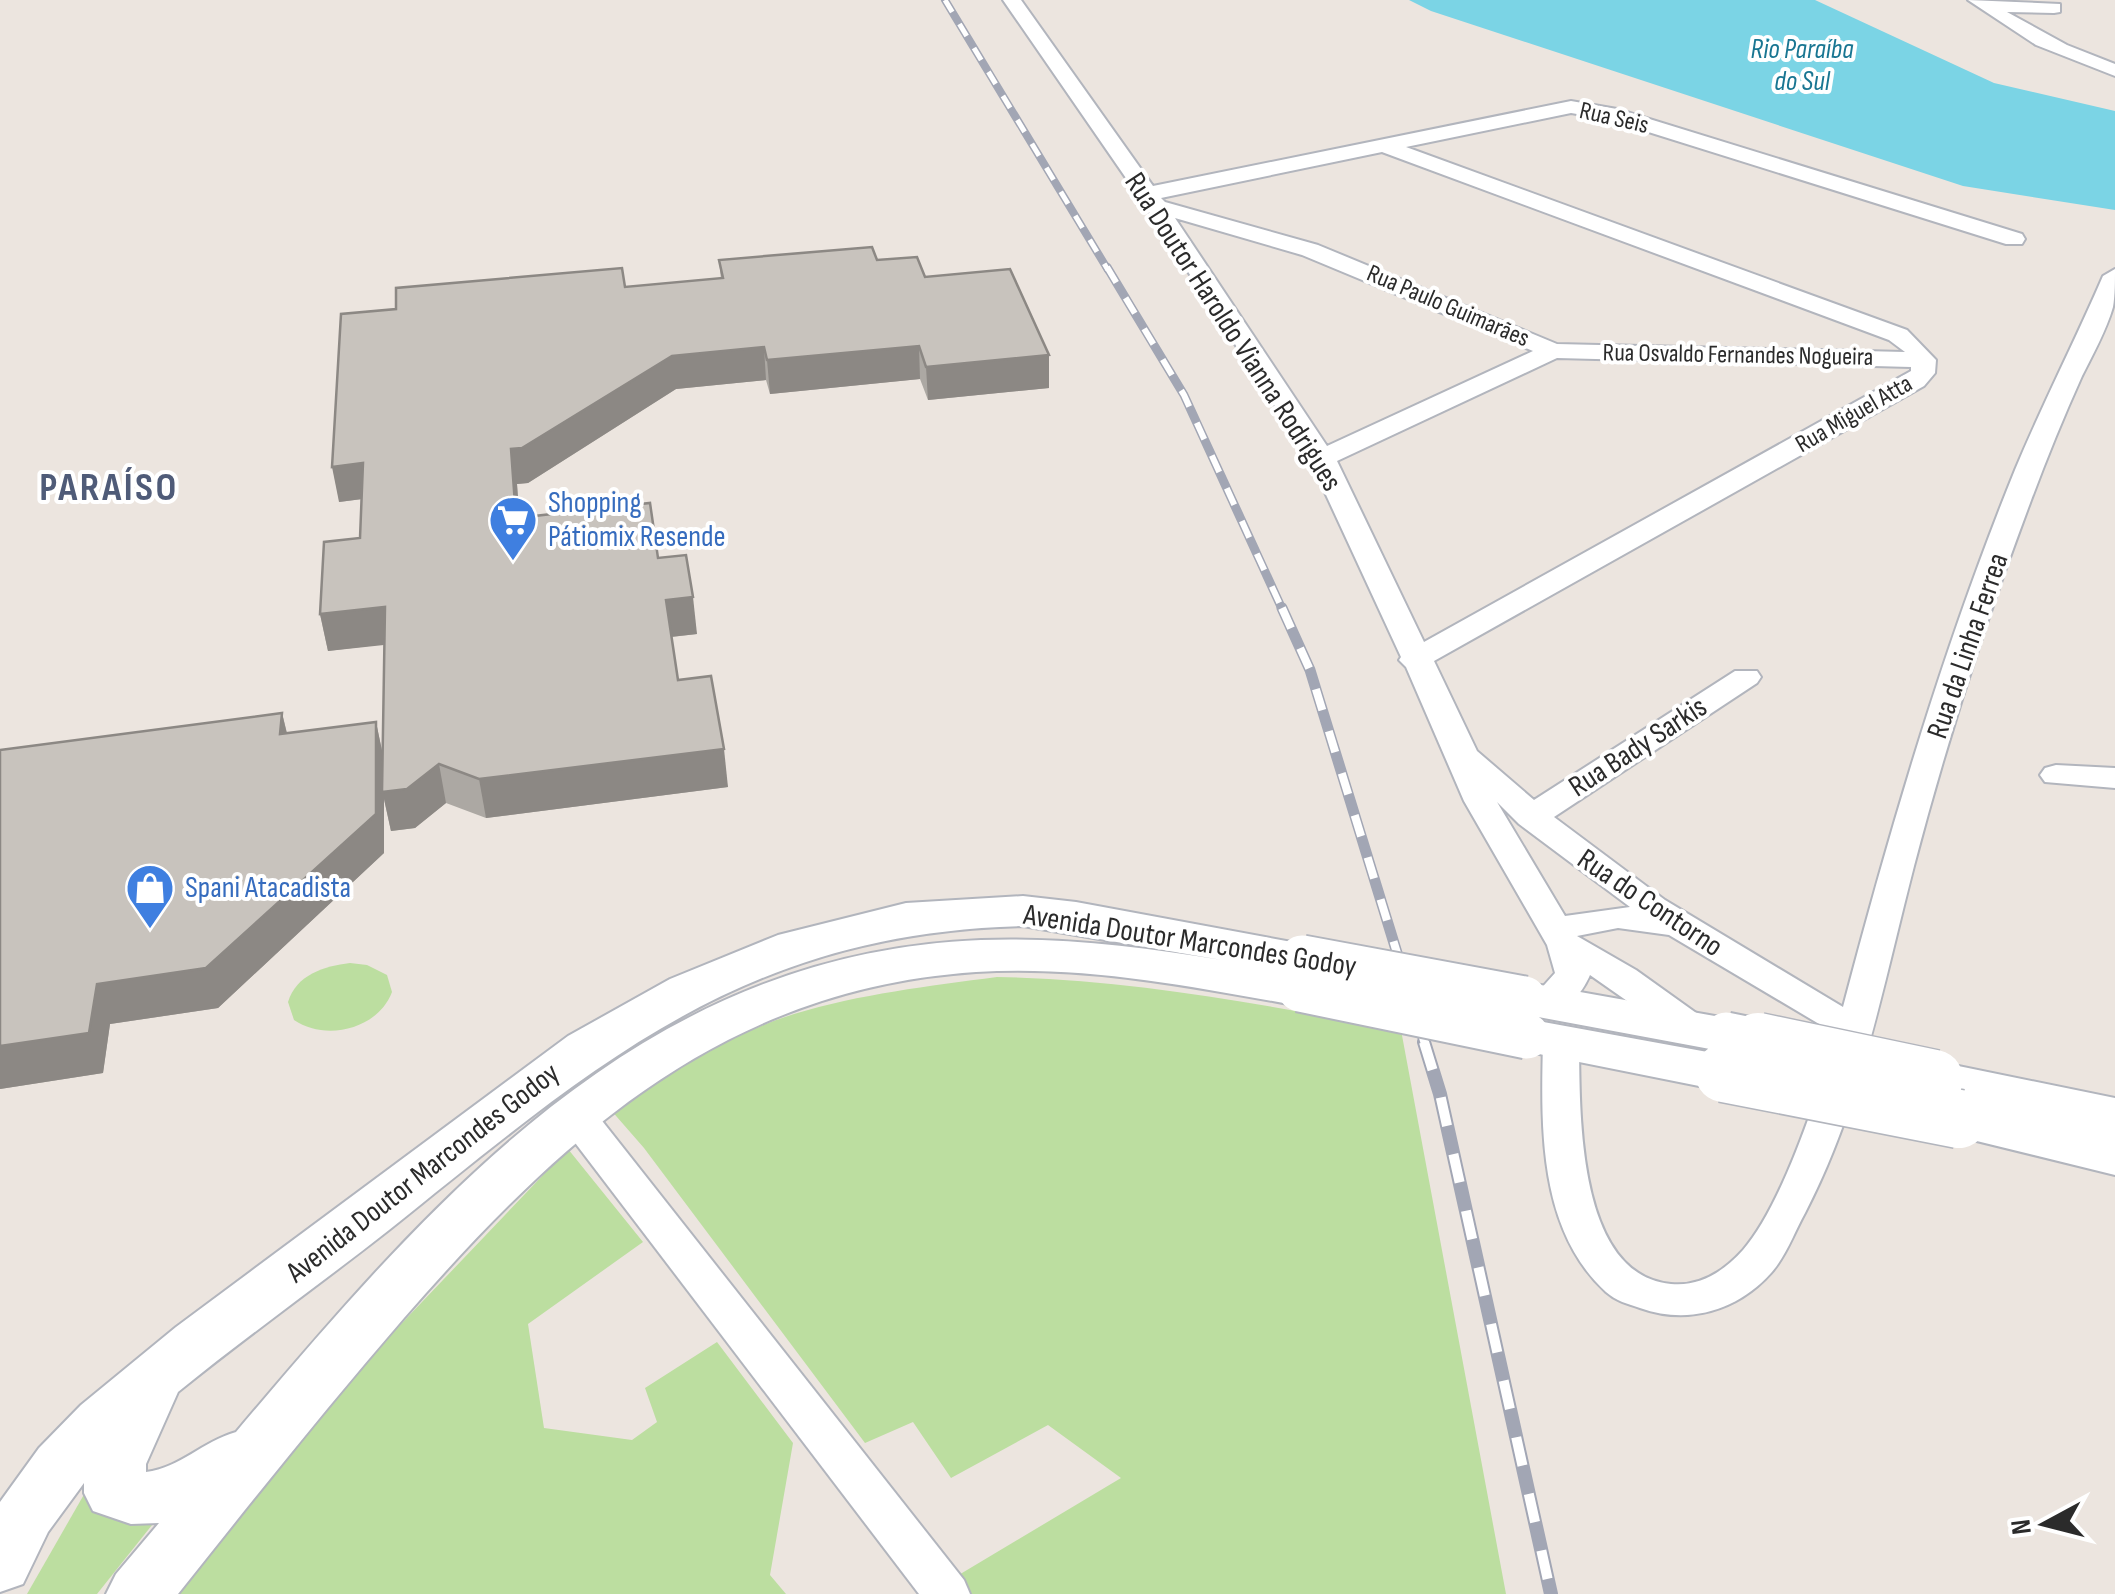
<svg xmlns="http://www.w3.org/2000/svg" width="2115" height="1594" font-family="'Sofia Sans Condensed',sans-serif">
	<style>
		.green { fill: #bcdea0 }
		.water { fill: #7bd4e5 }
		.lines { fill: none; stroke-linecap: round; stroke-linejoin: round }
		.street-casing { stroke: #b2b5bd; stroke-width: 4 }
		.secondary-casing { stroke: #b2b5bd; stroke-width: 4 }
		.street { fill: #fff; fill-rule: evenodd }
		.secondary { fill: #fff; fill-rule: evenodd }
		.rail-far3-casing { stroke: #a2a6b4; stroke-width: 8 }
		.rail-far2-casing { stroke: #a2a6b4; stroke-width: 9 }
		.rail-far1-casing { stroke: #a2a6b4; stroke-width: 11 }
		.rail-casing { stroke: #a2a6b4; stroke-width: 14 }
		.rail-far3 { stroke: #fff; stroke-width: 5; stroke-dasharray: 14; stroke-linecap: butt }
		.rail-far2 { stroke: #fff; stroke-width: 6; stroke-dasharray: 18; stroke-linecap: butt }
		.rail-far1 { stroke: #fff; stroke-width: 8; stroke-dasharray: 22; stroke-linecap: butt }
		.rail { stroke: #fff; stroke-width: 10; stroke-dasharray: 29; stroke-linecap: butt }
		.secondary-bridge-far1-casing { stroke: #b2b5bd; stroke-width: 49; stroke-linecap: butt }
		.secondary-bridge-casing { stroke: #b2b5bd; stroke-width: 61; stroke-linecap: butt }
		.secondary-bridge-far1 { stroke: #fff; stroke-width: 45 }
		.secondary-bridge { stroke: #fff; stroke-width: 58 }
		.wall { fill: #aca8a3 }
		.shaded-wall { fill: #8c8884 }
		.building { fill: #c8c3bd; stroke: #8c8884; stroke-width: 2.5 }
		.labels { text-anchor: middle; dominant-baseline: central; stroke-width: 8; stroke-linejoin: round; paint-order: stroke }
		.far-street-label { font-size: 25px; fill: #2b2b2b; stroke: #fff }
		.far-water-label { font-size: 28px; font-style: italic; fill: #197692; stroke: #fff }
		.street-label { font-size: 30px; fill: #2b2b2b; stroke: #fff }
		.shop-label { font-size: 30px; fill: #366cbe; stroke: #fff; text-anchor: start }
		.district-label { font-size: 40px; font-weight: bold; letter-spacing: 2.5px; fill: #4f5b78; stroke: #fff }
	</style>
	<rect width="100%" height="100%" fill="#ece5df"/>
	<g class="green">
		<path d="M350,963L367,965L387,975L392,992C378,1029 326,1042 294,1020L288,1002C296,975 324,966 350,963Z"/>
		<path d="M997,977C1137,980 1264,1005 1401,1030L1506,1594H971L957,1576L1121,1478L1048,1425L951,1478L913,1422L865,1443L644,1148L610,1109C668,1073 728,1035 794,1014C860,994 929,986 997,977Z"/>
		<polygon points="568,1149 643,1242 528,1324 544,1428 632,1440 657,1422 645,1388 717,1342 793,1443 770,1575 786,1594 169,1594 380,1346"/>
		<polygon points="86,1491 160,1515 97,1594 27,1594"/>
	</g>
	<polygon class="water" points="1409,0 1815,0 1994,83 2115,111 2115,210 1963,186 1431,11"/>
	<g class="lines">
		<g class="street-casing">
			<g id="street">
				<path d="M1003,0H1021L1153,186L1571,101L1617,109L2022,234L2025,239L2022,244H2006L1607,119L1571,113L1406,147L1907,330L1936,360L1935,373L1924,386L1434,661L1477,751L1534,800L1735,671H1757L1761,677L1757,683L1554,817L1665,900L1843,1007C1891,825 1944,645 2015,470C2042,405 2075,341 2103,276L2115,269C2115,281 2115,296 2113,307C2106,331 2093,354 2082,376C2063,418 2046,460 2030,503C1985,622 1946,744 1914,866C1883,985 1862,1103 1805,1213C1794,1233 1786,1256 1771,1273C1737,1311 1688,1325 1640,1308C1628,1304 1616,1301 1606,1292C1538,1230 1541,1127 1543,1042L1548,1033L1561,1029L1574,1033L1579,1042C1580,1111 1576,1275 1671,1284C1700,1287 1724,1271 1743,1250C1783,1204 1818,1094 1836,1034L1669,935L1618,928L1577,936L1636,970L1706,1020L1711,1029L1706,1038L1693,1041L1680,1038L1590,975C1580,998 1560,1019 1533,1012L1528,1003L1555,973L1547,945L1464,801L1406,667L1399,660L1401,657L1309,458L1146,207ZM1382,152L1889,340L1905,352L1557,344L1318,245L1165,202L1161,198ZM1175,218L1302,255L1533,351L1327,446ZM1557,358L1911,367V371L1424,642L1337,461ZM1497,802L1519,824L1630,907L1565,916Z"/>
				<polygon points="1968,0 2060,4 2060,12 2054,13 2007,12 2067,45 2115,64 2115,76 2036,45"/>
				<polygon points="2056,765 2115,768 2115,788 2045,782 2040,775 2045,768"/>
				<polygon points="574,1099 588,1103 964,1580 970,1594 919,1594 560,1123 555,1113 560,1103"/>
			</g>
		</g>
		<g class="secondary-casing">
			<g id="secondary">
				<path d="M1023,896L1076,902L1319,947L1327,958L1319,969L1304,974L1318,977L1325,989L1318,1001L1300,1006C1194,987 1085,965 976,972C723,989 562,1137 404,1318C326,1408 252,1501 178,1594H106L116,1574L159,1523L131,1524L93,1511L84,1493V1483L48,1532L23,1584L0,1592V1502L39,1448L81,1405L176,1327L568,1036L670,979L778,935L906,903ZM1023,926L1222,960C1143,947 1063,937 981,940C645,953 437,1194 236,1432C203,1441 180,1468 146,1472V1464L178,1392C247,1336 319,1285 389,1230C596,1064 743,933 1023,926Z"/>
				<polygon points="1524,982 1726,1018 1744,1023 1751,1035 1744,1047 1726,1052 1506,1011 1499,999 1506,987"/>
				<polygon points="1527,1019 1724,1055 1742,1060 1750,1073 1742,1086 1724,1091 1509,1048 1501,1036 1509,1024"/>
				<polygon points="1934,1061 2115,1098 2115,1175 1940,1132 1932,1119 1940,1106 1954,1102 1916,1092 1908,1079 1916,1066"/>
			</g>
		</g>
		<use href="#street" class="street"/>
		<use href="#secondary" class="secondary"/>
		<g class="rail-far3-casing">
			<polyline id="rail-far3" points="945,0 1108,270"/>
		</g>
		<g class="rail-far2-casing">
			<polyline id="rail-far2" points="1107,267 1184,395 1283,611"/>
		</g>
		<g class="rail-far1-casing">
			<polyline id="rail-far1" points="1282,608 1310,670 1425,1044"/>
		</g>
		<g class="rail-casing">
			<polyline id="rail" points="1424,1042 1440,1094 1551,1594"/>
		</g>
		<use href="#rail-far3" class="rail-far3"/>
		<use href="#rail-far2" class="rail-far2"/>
		<use href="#rail-far1" class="rail-far1"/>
		<use href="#rail" class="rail"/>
		<g class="secondary-bridge-far1-casing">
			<g id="secondary-bridge-far1">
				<polyline points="1302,958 1524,999"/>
				<polyline points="1300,989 1527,1036"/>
				<polyline points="1726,1035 1770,1044"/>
			</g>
		</g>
		<g class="secondary-bridge-casing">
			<g id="secondary-bridge">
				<polyline points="1758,1042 1934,1079"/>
				<polyline points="1724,1073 1959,1119"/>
			</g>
		</g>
		<use href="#secondary-bridge-far1" class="secondary-bridge-far1"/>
		<use href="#secondary-bridge" class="secondary-bridge"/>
	</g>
	<polygon class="wall" points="719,260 877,260 925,277 1049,388 928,400 920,379 770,394 766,380 676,389 528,483 517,484 519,517 658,558 697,634 671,637 678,680 728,787 486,818 446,803 415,828 391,831 384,799 384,853 218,1008 110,1024 103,1073 0,1089 282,713 287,733 376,722 383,756 385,644 328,651 320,614 360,538 362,499 339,502 625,287 721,279"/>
	<g class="shaded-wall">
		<polygon points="919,346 920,379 770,394 767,360"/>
		<polygon points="764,347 766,380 676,389 528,483 517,484 522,553 516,518 511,449 672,356"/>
		<polygon points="1049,355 1049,388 928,400 926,367"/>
		<polygon points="363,463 370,498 339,502 332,467"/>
		<polygon points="693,597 697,634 670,637 666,600"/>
		<polygon points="385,607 393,644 328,651 320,614"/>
		<polygon points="282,713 291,751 280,734"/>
		<polygon points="376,722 384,760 439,764 446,803 415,828 391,831 384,799 384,853 218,1008 110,1024 103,1073 0,1089 0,1046 97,984"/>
		<polygon points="724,749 728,787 486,818 479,779"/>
	</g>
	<g class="building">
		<polygon points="872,247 877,260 917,257 925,277 1010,269 1049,355 926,367 919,346 767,360 764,347 672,356 522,448 511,449 516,518 650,503 658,558 686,555 693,597 666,600 678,680 711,676 724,749 479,779 439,764 407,789 382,792 385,607 320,614 324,542 360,538 363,463 332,467 341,314 396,309 396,288 622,268 625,287 723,278 719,260"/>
		<polygon points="282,713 280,734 376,722 376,814 206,968 97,984 89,1033 0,1046 0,750"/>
	</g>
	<defs>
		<g id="supermarket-pin" transform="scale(2.5)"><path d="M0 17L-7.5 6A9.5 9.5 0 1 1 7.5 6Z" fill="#3f7fe0" stroke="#fff"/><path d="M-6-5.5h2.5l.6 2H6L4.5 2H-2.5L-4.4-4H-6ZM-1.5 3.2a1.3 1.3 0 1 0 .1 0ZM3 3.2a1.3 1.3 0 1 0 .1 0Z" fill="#fff"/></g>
		<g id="shop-pin" transform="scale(2.5)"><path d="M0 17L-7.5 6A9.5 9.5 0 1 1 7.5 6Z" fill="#3f7fe0" stroke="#fff"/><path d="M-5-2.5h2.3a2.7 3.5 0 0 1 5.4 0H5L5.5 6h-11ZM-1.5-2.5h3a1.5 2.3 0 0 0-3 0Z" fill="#fff"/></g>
	</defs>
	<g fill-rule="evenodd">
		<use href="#supermarket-pin" x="513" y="520"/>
		<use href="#shop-pin" x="150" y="888"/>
	</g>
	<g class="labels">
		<g class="far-street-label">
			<text transform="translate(1614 118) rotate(13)">Rua Seis</text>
			<text transform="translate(1448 306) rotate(23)">Rua Paulo Guimarães</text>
			<text transform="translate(1738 355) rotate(1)">Rua Osvaldo Fernandes Nogueira</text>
			<text transform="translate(1854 414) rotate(-30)">Rua Miguel Atta</text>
		</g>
		<g class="far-water-label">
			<text x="1802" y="49">Rio Paraíba<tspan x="1802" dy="32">do Sul</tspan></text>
		</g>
		<g class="street-label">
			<text transform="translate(1233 332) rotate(57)">Rua Doutor Haroldo Vianna Rodrigues</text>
			<text transform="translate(1968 646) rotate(-71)">Rua da Linha Ferrea</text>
			<text transform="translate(1638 747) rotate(-33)">Rua Bady Sarkis</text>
			<text transform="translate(1650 903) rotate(34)">Rua do Contorno</text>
			<text transform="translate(1190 941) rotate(9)">Avenida Doutor Marcondes Godoy</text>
			<text transform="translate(423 1173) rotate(-38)">Avenida Doutor Marcondes Godoy</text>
		</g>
		<g class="shop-label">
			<text x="548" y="503">Shopping<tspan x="548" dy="34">Pátiomix Resende</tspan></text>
			<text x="185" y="888">Spani Atacadista</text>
		</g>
		<g class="district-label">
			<text x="109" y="488">PARAÍSO</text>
		</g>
	</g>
	<g transform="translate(2045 1524) rotate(263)" stroke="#ffffff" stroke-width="8" paint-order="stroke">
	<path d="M0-8L18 38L0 25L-18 38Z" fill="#2b2b2b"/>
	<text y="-15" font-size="28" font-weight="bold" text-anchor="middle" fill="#2b2b2b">N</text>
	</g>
</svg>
